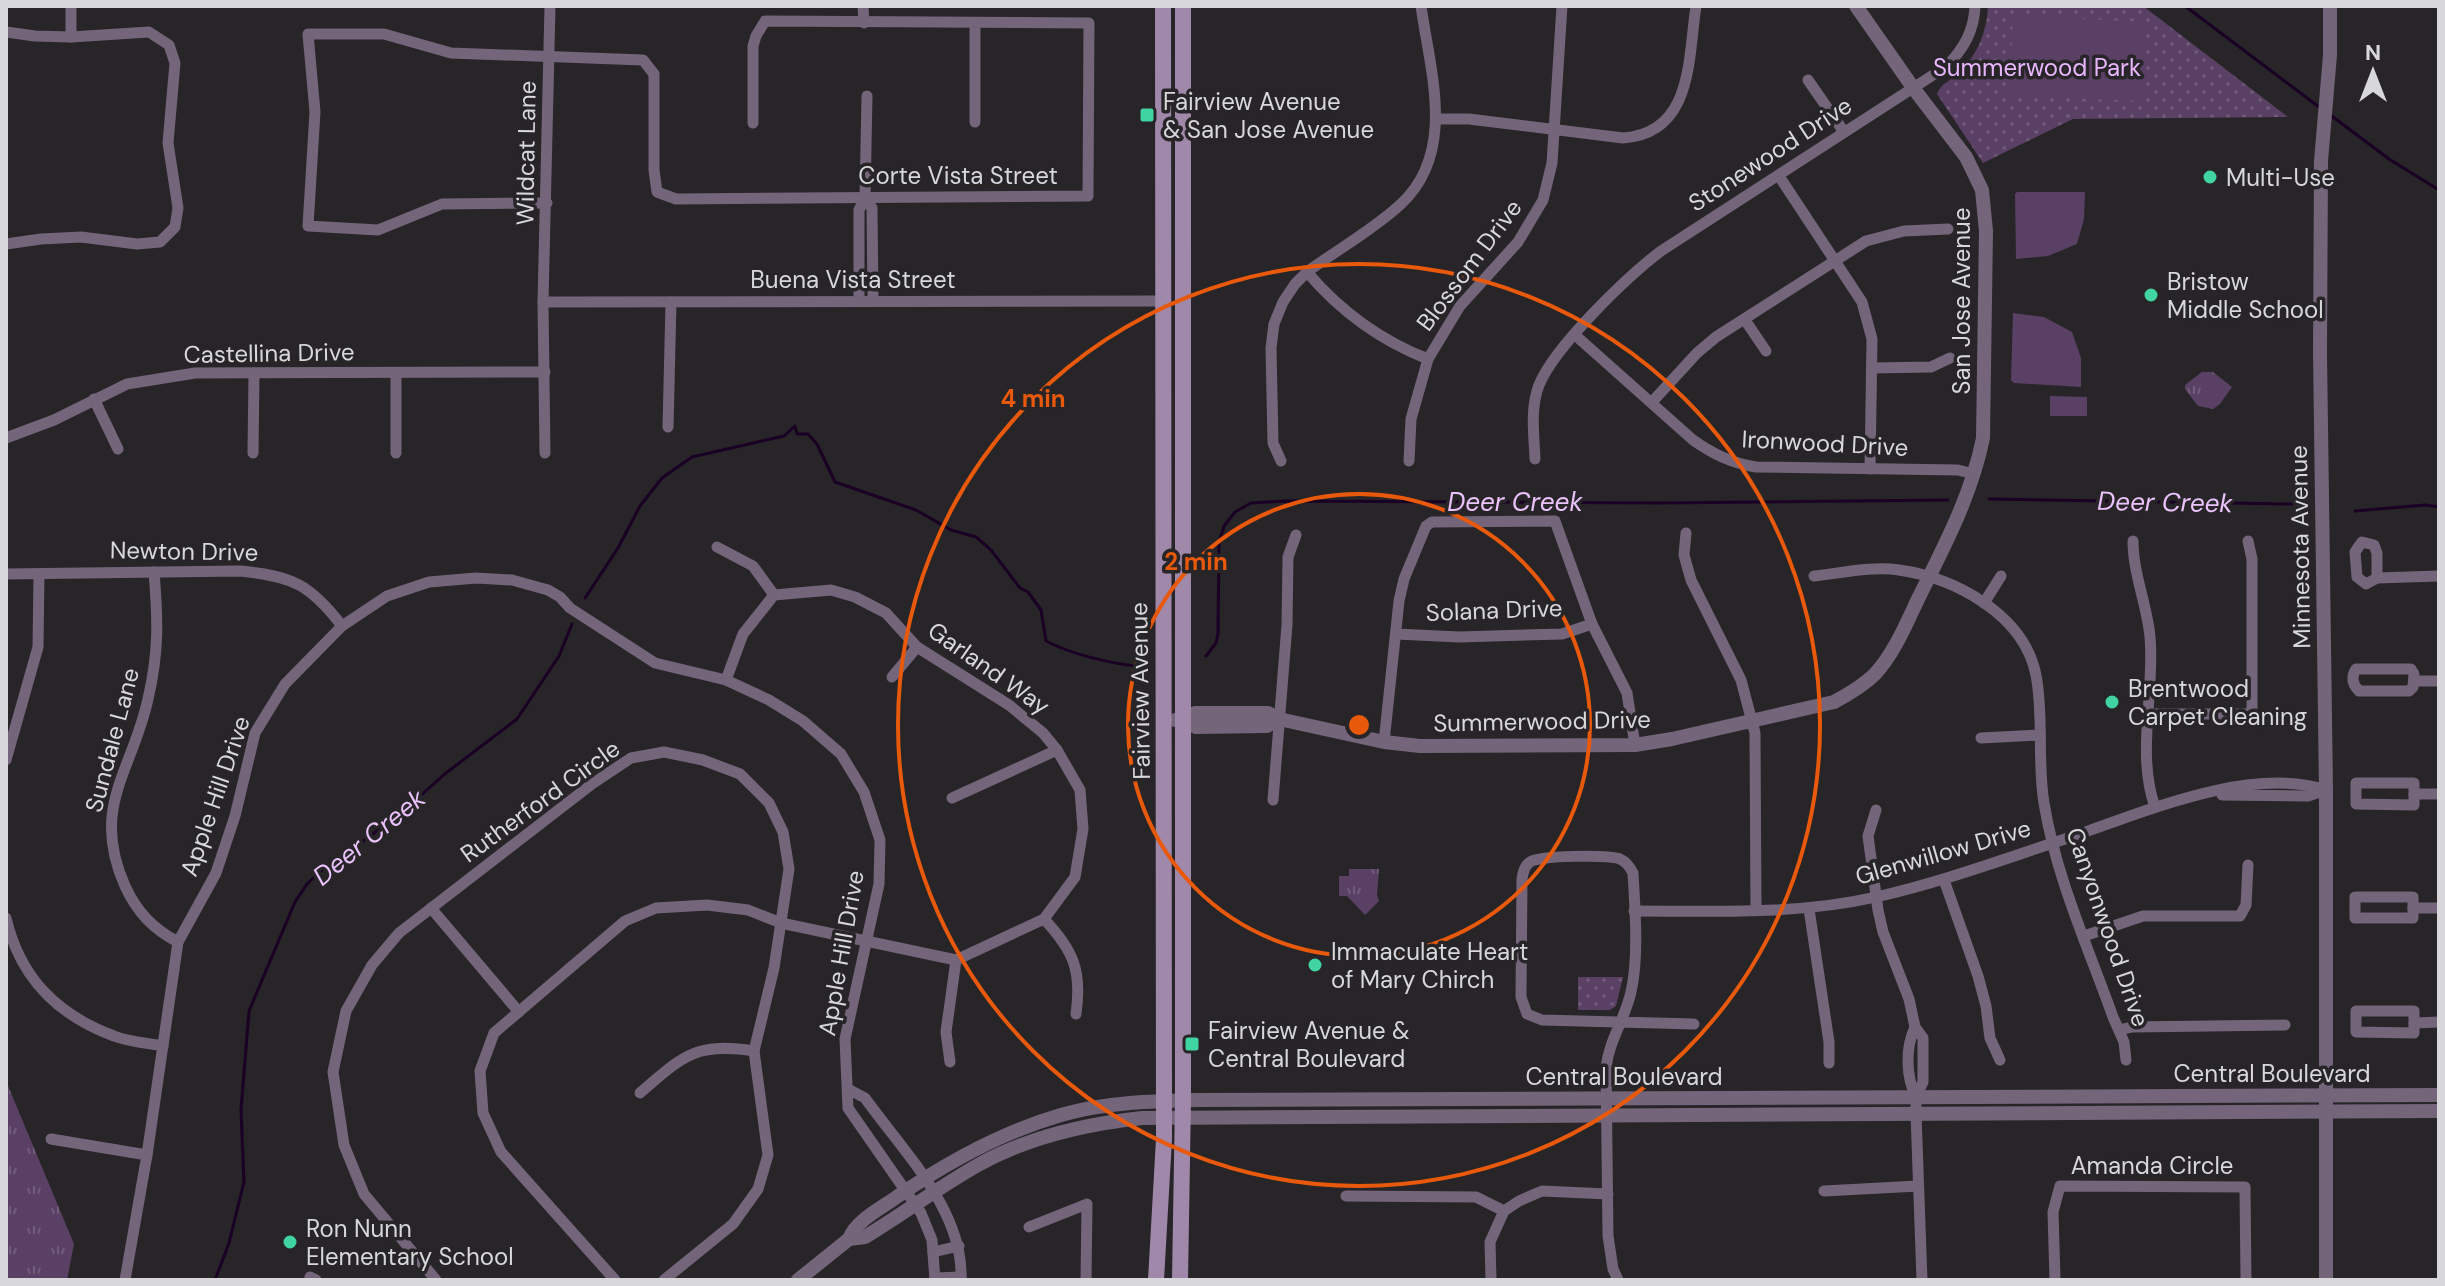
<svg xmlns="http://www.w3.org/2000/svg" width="2445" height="1286" font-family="'DM Sans',sans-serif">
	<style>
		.grass { fill: url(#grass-tufts) }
		.park { fill: url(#park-dots) }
		.pitch { fill: #5a4064 }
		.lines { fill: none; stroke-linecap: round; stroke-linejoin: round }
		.stream { stroke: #1b0025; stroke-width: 3 }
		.minor { stroke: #74657a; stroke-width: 11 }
		.tertiary { stroke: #74657a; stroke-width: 14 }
		.secondary { stroke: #a088aa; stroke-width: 16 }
		.ring { fill: none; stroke: #e8590c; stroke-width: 4 }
		.poi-dot { fill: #40d4a2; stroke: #272528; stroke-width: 3 }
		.labels { text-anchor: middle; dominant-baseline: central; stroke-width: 7; stroke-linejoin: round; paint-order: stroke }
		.park-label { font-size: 24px; fill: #e9b5fe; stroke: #272528 }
		.poi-label { font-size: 24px; fill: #d8d7d9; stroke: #272528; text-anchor: start }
		.street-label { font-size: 24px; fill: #d8d7d9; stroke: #272528 }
		.water-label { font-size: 26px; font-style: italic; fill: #ebc2fc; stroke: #272528 }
		.centre { fill: #e8590c; stroke: #272528; stroke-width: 4 }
		.ring-label { font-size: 24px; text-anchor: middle; font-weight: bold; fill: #e8590c; stroke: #272528; stroke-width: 7; stroke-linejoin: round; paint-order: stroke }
	</style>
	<defs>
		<pattern id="grass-tufts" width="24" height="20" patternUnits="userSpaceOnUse" patternTransform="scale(2)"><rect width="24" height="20" fill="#5a4064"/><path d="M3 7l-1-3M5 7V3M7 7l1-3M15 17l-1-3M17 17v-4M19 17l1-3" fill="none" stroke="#715b7a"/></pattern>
		<pattern id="park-dots" width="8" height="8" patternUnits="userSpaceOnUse" patternTransform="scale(2)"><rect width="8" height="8" fill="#5a4064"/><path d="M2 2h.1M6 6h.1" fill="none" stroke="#715b7a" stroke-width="1.8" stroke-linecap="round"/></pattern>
	</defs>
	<rect width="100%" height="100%" fill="#272528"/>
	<g class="grass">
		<polygon points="2202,372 2213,372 2232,387 2220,404 2213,409 2198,406 2185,389 2185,385"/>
		<polygon points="1349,869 1379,869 1377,895 1379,901 1365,915 1347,896 1339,896 1339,876 1349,876"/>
		<polygon points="6,1081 74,1244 67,1280 6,1280"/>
	</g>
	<g class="park">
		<path d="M1988,6H2143L2288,117L2073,119L1983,163L1937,94C1941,83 1952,80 1960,72C1978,54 1987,31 1988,6Z"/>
		<polygon points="1578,977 1623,977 1616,1006 1610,1010 1578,1010"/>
	</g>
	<g class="pitch">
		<polygon points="2013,16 2145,22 2142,101 2010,96"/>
		<polygon points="2017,192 2085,192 2084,219 2077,244 2048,256 2016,259 2015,194"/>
		<polygon points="2013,313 2044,317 2072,332 2081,358 2081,387 2014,383 2011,380"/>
		<polygon points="2050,396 2087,397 2087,416 2050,416"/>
	</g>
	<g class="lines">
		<g class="stream">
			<polyline points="2185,6 2319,107"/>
			<polyline points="2329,114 2389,159 2439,190"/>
			<polyline points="1989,499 2292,504"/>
			<polyline points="2355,511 2425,505 2439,507"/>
			<path d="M585,598L618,548L640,506L662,478L692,457L784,436L795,426L797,434H808L817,444L835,482L916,510L951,530L976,537L991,550L1020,588L1028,592L1041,610L1046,641C1077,657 1115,664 1149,668"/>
			<polyline points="1206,656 1216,643 1218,634 1219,542 1224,526 1235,512 1251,503 1285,501 1659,503 1948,500"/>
			<polyline points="215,1280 229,1243 244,1182 241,1110 249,1011 295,902 307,884 322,870 394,819 446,773 517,719 559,656 572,624"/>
		</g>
		<g class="minor">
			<polyline points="71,6 71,37"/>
			<polyline points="863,6 864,23"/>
			<polyline points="975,23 975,122"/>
			<polyline points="6,32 35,36 71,37 149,32 169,45 175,63 168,143 178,208 175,227 160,242 137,244 81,237 41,239 6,244"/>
			<polyline points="1808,80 1844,132"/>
			<path d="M1437,119H1469L1623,138C1693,133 1688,59 1696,6"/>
			<polyline points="1779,176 1862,302 1872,339 1870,469"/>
			<polyline points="865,198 872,208 873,300"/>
			<polyline points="547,203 442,204 378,230 308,226 315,112 308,34 384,34 451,53 643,60 654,74 654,170 657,192 676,199 1088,196 1089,23 765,21 756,36 753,46 753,123"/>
			<path d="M1307,272C1341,312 1379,340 1428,359"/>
			<polyline points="859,300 859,210 865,198 867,96"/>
			<polyline points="543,302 1163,301"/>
			<polyline points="1745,320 1766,351"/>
			<path d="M1575,335L1693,440C1713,454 1731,463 1756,467L1958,470L1974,474"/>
			<polyline points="1872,368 1931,367 1950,358"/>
			<polyline points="94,399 118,449"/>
			<polyline points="1652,402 1697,353 1716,337 1866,241 1904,231 1948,229"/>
			<polyline points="668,427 671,302"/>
			<polyline points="6,438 54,420 127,384 195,373 545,372"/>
			<polyline points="253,453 254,373"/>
			<polyline points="396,453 396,373"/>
			<polyline points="545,453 543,302 550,6"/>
			<path d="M1535,459C1534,435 1530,408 1539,385C1555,346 1627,277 1661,251L1947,66C1964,48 1974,31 1975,6"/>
			<path d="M1281,461L1273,443L1271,348L1274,324L1283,302L1295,284L1307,272C1338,249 1373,230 1401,204C1457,152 1430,71 1421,6"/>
			<polyline points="1409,461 1411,419 1428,359 1460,306 1518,242 1543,200 1552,163 1562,6"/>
			<polyline points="1686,533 1684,555 1691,580 1741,680 1755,733 1756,909"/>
			<path d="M2133,541C2133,574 2147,604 2150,637C2155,692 2136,754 2155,807"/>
			<polygon points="2362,542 2374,545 2377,553 2377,578 2366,584 2357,577 2355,552"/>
			<polyline points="717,547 753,566 774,595"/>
			<path d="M154,572C158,620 159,652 148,699C132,772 90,807 125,886C137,912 153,929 178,942"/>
			<path d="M6,574L240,571C292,576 310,584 342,626"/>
			<path d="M1814,576C1842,573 1872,566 1899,570C1956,578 2024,615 2036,675C2044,717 2037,761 2044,803C2056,877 2088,947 2113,1017L2124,1042L2126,1060"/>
			<polyline points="2377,578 2439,576"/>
			<polyline points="1984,603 2001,576"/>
			<polyline points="1396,634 1459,637 1562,634 1592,624"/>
			<path d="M2356,669H2411L2414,674L2413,687L2409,691H2359C2352,684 2351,677 2356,669Z"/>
			<polyline points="892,677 917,647"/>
			<polyline points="2414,681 2439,681"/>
			<polyline points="2149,714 2252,714 2252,559 2248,541"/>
			<polyline points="1981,738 2040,735"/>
			<polyline points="1384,742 1399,601 1404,579 1426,526 1432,522 1555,521 1592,624 1627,693 1635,745"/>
			<polyline points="6,760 38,647 39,574"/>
			<polygon points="2356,783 2414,783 2414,805 2356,804"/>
			<polyline points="2414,794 2439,794"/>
			<polyline points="2222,795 2308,796 2326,790"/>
			<polyline points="952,798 1057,750"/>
			<polyline points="1273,800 1287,625 1288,557 1296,535"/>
			<polyline points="1876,810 1868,836 1878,910 1883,932 1909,999 1915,1027 1923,1038 1923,1082 1916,1097 1916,1114 1922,1280"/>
			<polyline points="1944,880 1978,976 1986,1006 1990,1038 2000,1060"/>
			<rect x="2355" y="897" width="58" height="21"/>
			<polyline points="431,908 519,1012"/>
			<polyline points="2413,908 2439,908"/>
			<polyline points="1809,909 1829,1042 1829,1063"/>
			<path d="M1634,911C1715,911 1797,915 1876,897C1942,882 2004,859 2068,838C2142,813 2249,765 2326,790"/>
			<path d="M6,918C20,978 57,1015 114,1036C129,1042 147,1043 163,1046"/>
			<path d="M1044,919C1074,951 1082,971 1076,1014"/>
			<polyline points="2084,936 2143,916 2240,916 2246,905 2248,865"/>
			<polygon points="2356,1011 2414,1011 2414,1033 2356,1032"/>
			<polyline points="2414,1023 2439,1022"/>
			<path d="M1915,1027C1905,1048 1906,1077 1916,1097"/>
			<polyline points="2119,1030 2132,1027 2285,1025"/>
			<polyline points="950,1062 946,1032 956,960"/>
			<path d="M848,1089L865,1098C903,1151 964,1211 961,1280"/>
			<path d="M640,1093C683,1056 695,1042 754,1051"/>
			<polyline points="51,1139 147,1155"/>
			<polyline points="1824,1191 1918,1186"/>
			<polyline points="1346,1196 1476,1197 1504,1211"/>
			<polyline points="1029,1227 1087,1204 1086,1280"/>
			<polyline points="933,1252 959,1246"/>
			<polyline points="310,1277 316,1280"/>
			<polyline points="935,1278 961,1277"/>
			<polyline points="125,1280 147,1155 178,942 216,873 235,816 255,733 285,684 342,626 387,596 429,582 476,578 512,580 548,590 560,597 570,608 655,663 726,680 769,700 803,721 841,754 864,792 880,840 879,884 845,1039 848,1108 921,1213 932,1240 935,1280"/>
			<polyline points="436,1280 364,1194 344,1145 333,1072 346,1011 372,965 399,933 592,784 631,758 664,752 703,760 740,774 769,803 783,832 789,869 774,968 754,1051 768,1155 758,1189 733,1224 664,1280"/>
			<polyline points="615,1280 501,1152 483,1113 480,1071 494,1033 625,921 656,908 707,905 748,910 781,923 956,960 1044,919 1075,877 1083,829 1080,790 1057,750 1043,733 1009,705 917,647 886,613 855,597 831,590 774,595 743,634 726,680"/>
			<polyline points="1491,1280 1490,1242 1504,1211 1519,1201 1542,1191 1608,1194"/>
			<path d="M1618,1280L1613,1269L1608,1236L1606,1068C1609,1040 1625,1019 1631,992C1639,957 1635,909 1633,873C1630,867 1627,862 1620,859C1609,855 1539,855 1530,862C1524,866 1523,873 1522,879L1521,997L1527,1014L1542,1020L1694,1024"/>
			<polyline points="2055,1280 2053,1212 2060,1186 2245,1187 2246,1280"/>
		</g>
		<g class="tertiary">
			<polyline points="1175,720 1183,720 1196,727 1267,726 1279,719"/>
			<path d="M1183,720L1195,713H1268L1279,719L1384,742L1420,746L1635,745L1672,739L1834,702C1849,694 1863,686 1875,674C1896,651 1907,621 1921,593C1946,543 1972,493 1983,438L1986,231L1982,190L1966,157L1914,89L1856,6"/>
			<path d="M849,1239L865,1237C903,1214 939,1187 978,1165C1028,1137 1086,1124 1142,1118L2439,1111"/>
			<path d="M798,1280L849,1239C856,1220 882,1208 898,1196C949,1161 1002,1132 1061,1115C1106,1102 1154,1101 1200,1100L2439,1095"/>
			<polyline points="2326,1280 2326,790 2320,353 2321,161 2330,55 2330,6"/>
		</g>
		<g class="secondary">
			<polyline points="1156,1280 1164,1139 1163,6"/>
			<polyline points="1180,1280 1183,1100 1183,6"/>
		</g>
	</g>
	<g class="ring">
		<circle cx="1359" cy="725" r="231"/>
		<circle cx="1359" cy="725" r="461"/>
	</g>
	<g class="poi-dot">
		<rect x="1139" y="107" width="16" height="16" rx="4"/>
		<circle cx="2210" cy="177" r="8"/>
		<circle cx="2151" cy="295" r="8"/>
		<circle cx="2112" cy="702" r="8"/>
		<circle cx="1315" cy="965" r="8"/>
		<rect x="1184" y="1036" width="16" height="16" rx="4"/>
		<circle cx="290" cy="1242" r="8"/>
	</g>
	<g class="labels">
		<g class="park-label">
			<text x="2037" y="67">Summerwood Park</text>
		</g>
		<g class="poi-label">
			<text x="1163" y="101">Fairview Avenue<tspan x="1163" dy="28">&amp; San Jose Avenue</tspan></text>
			<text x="2226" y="177">Multi-Use</text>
			<text x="2167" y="281">Bristow<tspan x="2167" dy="28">Middle School</tspan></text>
			<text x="2128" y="688">Brentwood<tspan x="2128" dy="28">Carpet Cleaning</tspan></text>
			<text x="1331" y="951">Immaculate Heart<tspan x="1331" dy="28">of Mary Chirch</tspan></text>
			<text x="1208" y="1030">Fairview Avenue &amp;<tspan x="1208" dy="28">Central Boulevard</tspan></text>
			<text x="306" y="1228">Ron Nunn<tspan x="306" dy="28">Elementary School</tspan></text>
		</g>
		<g class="street-label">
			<text transform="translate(526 153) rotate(-89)">Wildcat Lane</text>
			<text transform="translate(1770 154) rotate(-33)">Stonewood Drive</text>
			<text x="958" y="175">Corte Vista Street</text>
			<text transform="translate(1469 265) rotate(-53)">Blossom Drive</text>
			<text x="853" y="279">Buena Vista Street</text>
			<text transform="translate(1961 301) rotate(-90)">San Jose Avenue</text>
			<text transform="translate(269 353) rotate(-1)">Castellina Drive</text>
			<text transform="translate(1825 443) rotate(3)">Ironwood Drive</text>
			<text transform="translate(2300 547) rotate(-91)">Minnesota Avenue</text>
			<text transform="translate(184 551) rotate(1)">Newton Drive</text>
			<text transform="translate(1494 610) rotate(-2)">Solana Drive</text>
			<text transform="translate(989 668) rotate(35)">Garland Way</text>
			<text transform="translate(1140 691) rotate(-91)">Fairview Avenue</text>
			<text transform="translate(1542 721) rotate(-1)">Summerwood Drive</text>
			<text transform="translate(112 740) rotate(-75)">Sundale Lane</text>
			<text transform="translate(215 796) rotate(-71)">Apple Hill Drive</text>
			<text transform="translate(540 801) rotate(-36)">Rutherford Circle</text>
			<text transform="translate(1943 852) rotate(-16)">Glenwillow Drive</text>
			<text transform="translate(2108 927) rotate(71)">Canyonwood Drive</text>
			<text transform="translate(841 953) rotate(-80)">Apple Hill Drive</text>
			<text x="2272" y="1073">Central Boulevard</text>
			<text x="1624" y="1076">Central Boulevard</text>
			<text x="2152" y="1165">Amanda Circle</text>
		</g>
		<g class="water-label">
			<text x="1515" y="502">Deer Creek</text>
			<text transform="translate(2165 502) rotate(1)">Deer Creek</text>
			<text transform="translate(369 837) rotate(-39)">Deer Creek</text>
		</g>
	</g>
	<circle cx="1359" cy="725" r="12" class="centre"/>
	<g class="ring-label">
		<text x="1033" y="407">4 min</text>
		<text x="1196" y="570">2 min</text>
	</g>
	<rect width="2445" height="1286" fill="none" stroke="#d8d7d9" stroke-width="16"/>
	<g transform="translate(2373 72)" stroke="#272528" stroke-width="6" paint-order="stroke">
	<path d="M0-6L14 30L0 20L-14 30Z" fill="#d8d7d9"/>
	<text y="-12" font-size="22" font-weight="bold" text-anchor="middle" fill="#d8d7d9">N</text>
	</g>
</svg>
